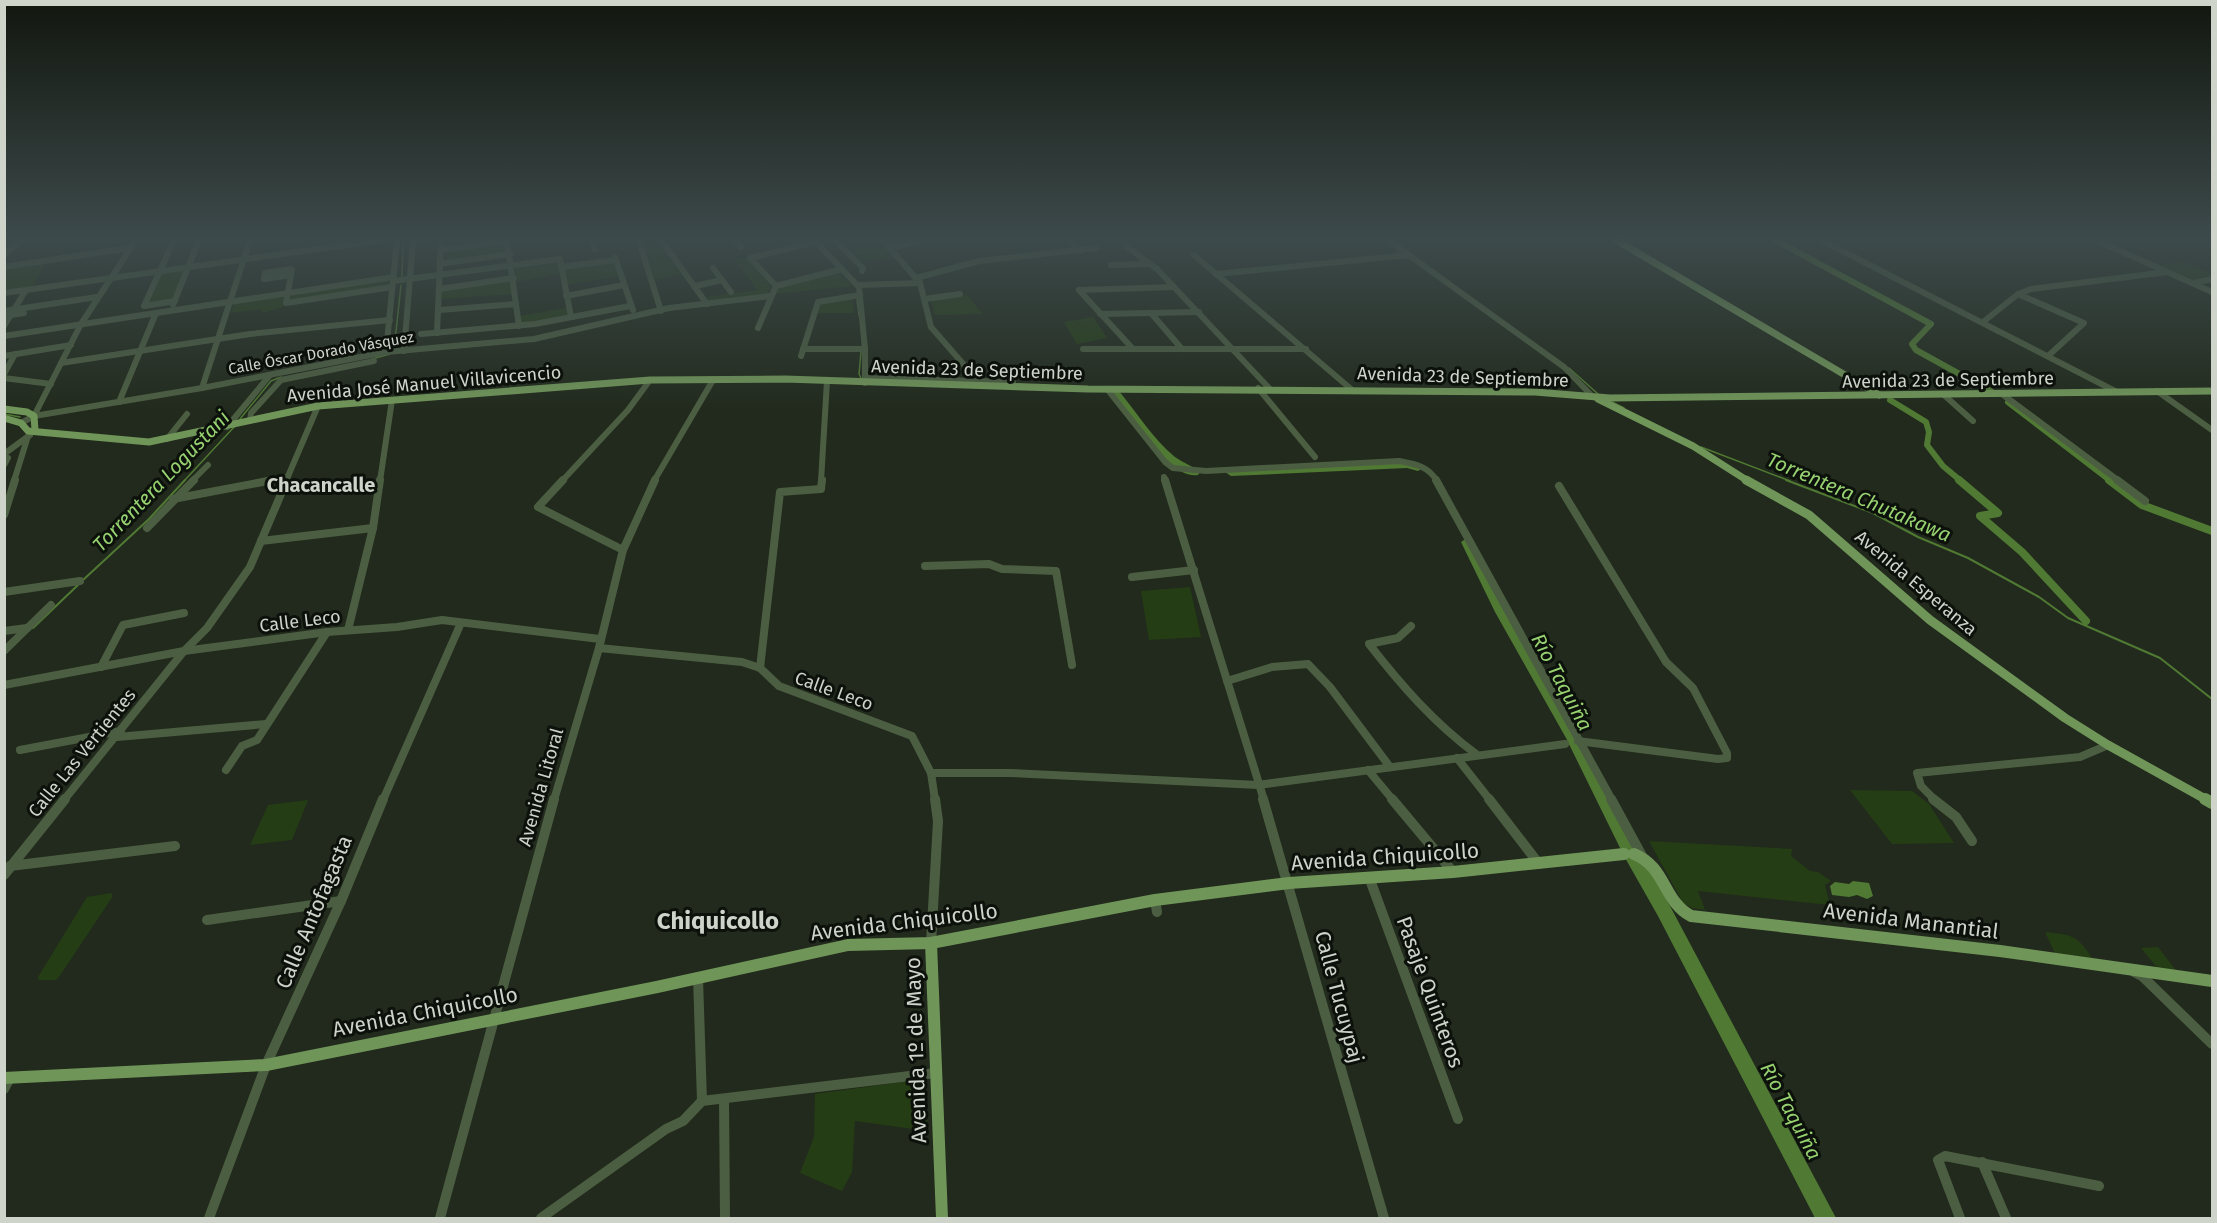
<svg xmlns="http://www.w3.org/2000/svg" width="2217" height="1223" font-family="'Fira Sans',sans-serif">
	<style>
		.green { fill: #253d15 }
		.water { fill: #507a33 }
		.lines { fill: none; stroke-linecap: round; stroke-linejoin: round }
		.stream-far1 { stroke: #507a33; stroke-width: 1.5 }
		.stream { stroke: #507a33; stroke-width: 2 }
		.canal-far1 { stroke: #507a33; stroke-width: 6 }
		.canal { stroke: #507a33; stroke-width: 8 }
		.river { fill: #507a33; fill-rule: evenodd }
		.minor-far2 { stroke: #4c5e42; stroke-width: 6 }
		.minor-far1 { stroke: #4c5e42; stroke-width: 8 }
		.minor { stroke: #4c5e42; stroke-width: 10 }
		.major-far2 { stroke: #709559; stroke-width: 7 }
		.major-far1 { stroke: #709559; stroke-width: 9 }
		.major { stroke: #709559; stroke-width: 12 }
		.labels { text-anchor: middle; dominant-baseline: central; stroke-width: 6; stroke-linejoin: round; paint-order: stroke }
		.far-street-label { font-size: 15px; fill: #ced4ca; stroke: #0d110b }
		.street-label { font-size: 18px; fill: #ced4ca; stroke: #0d110b }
		.water-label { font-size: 20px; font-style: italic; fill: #97d271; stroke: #0d110b }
		.neighbourhood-label { font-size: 20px; font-weight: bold; fill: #ced4ca; stroke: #0d110b }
		.near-street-label { font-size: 21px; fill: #ced4ca; stroke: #0d110b }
		.near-neighbourhood-label { font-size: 24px; font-weight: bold; fill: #ced4ca; stroke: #0d110b }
	</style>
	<rect width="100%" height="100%" fill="#212a1c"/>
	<g class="green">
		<polygon points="655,240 681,274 655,280 643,242"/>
		<polygon points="500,244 502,253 447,261 447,251"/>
		<polygon points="887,248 896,258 862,261 852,250"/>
		<polygon points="746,258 771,287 766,296 710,302 707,297 757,290 735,260"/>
		<polygon points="47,261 32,287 5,291 4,267"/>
		<polygon points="2182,261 2212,274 2212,275 2193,280 2161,266"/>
		<polygon points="615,262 618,276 566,285 565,269"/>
		<polygon points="555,263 558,264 560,274 516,282 516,269"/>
		<polygon points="185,270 173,300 147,304 160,273"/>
		<polygon points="838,273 852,286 774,294 777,288"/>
		<polygon points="389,281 389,286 290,302 289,294"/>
		<polygon points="510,281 512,294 440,299 441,291"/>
		<polygon points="967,295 983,314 935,315 931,300"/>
		<polygon points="284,296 283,307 263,313 261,309 231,313 234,303"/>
		<polygon points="852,297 854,313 817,313 819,305"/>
		<polygon points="566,308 567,316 521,324 520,316"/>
		<polygon points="1093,317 1107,338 1077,344 1064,322"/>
		<polygon points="1190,587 1201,637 1149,640 1141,591"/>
		<polygon points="1850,790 1912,791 1929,804 1954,843 1892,844"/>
		<polygon points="308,800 292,840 250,845 268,805"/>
		<polygon points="1649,841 1792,849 1791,856 1810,871 1818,872 1831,881 1825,885 1830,905 1698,891 1705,910 1692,908 1683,903"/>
		<polygon points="111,893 113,896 59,977 56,980 39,980 38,977 87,897"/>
		<path d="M2045,932C2071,935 2077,934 2092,958L2055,953Z"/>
		<polygon points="2158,947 2178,973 2159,970 2141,948"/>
		<polygon points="925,1079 928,1131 855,1121 852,1172 842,1191 800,1173 814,1137 815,1094"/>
	</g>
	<polygon class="water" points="1853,881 1869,883 1873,896 1867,899 1857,895 1849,897 1832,895 1830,886 1835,882 1849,884"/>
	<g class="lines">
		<g class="stream-far1">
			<polyline points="402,276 403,240"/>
			<polyline points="857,299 859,316"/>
			<polyline points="394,350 401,285"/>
			<polyline points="861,352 859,374 861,378"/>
			<polyline points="372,359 390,354"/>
			<polyline points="1569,368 1598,394"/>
			<polyline points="1612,402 1624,408"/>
			<polyline points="4,414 20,417"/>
			<polyline points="240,419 271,381 281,377"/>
			<polyline points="1701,447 1790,481"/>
			<polyline points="184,481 235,426"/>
		</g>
		<g class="stream">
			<polyline points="1786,480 1873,513 1918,537 1968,558 2039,597 2068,618 2160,658 2212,699"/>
			<polyline points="83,580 149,519 185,480"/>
			<polyline points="33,628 79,584"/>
		</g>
		<g class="canal-far1">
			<polyline points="1775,240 1931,324 1912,344 1916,350 1992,392"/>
			<polyline points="1890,400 1926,422 1929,432 1927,445 1943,466 1961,481"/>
			<polyline points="2008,402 2111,481"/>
		</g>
		<g class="canal">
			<polyline points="1959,480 1998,513 1980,516 2022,552 2086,621"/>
			<polyline points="2109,480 2142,505 2212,531"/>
		</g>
		<g class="river">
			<path d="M1115,390L1119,391C1137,413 1153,439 1175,457C1183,463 1193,466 1200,472L1198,475C1169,480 1125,414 1110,393Z"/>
			<polygon points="1407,460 1422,465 1424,467 1418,471 1407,468 1231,476 1225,472 1231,468"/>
			<polygon points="1467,538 1473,542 1509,612 1581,738 1636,846 1670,906 1836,1218 1815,1218 1658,916 1624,856 1566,738 1495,612 1461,542"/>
		</g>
		<g class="minor-far2">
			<polyline points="174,240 144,306 175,301"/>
			<polyline points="507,240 519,326"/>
			<polyline points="593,240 594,249"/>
			<polyline points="642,240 639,241 661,311"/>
			<polyline points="661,240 707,304"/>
			<polyline points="735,240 741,247"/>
			<polyline points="814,240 859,287 865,349 865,383"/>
			<polyline points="835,240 863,268 862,271"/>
			<polyline points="883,240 920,283 931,327 978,381"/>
			<polyline points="1069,240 1080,251"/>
			<polyline points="1388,240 1564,367 1593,397"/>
			<polyline points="1821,240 2117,392"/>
			<polyline points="2096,240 2212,292"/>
			<polyline points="1126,246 1157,269 1269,388"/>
			<polyline points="889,248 924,240"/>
			<polyline points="440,250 507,241"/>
			<polyline points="4,255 22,240"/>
			<polyline points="1194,255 1351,389"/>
			<polyline points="615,257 633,310"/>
			<polyline points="439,264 510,254"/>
			<polyline points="1111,265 1150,264"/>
			<polyline points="4,267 129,248"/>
			<polyline points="561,267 616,260"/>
			<polyline points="713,268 731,292"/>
			<polygon points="292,269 291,275 264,279 265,273"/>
			<polyline points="1216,274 1409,255"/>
			<polyline points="291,275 286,303 392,287"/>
			<polyline points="916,278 979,261 1096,248"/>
			<polyline points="393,281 560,259 571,317"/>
			<polyline points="2193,283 2212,279"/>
			<polyline points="858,285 920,283"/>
			<polyline points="695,286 722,280"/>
			<polyline points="776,286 842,269"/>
			<polyline points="439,289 514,278"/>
			<polyline points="1079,290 1174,287"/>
			<polyline points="1079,290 1133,349"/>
			<polyline points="4,293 382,240"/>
			<polyline points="2018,294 2084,323 2048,356"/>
			<polyline points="566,296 624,285"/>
			<polyline points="925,299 960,294"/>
			<polyline points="173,305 199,240"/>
			<polyline points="439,310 516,304"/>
			<polyline points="4,311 97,297"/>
			<polyline points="1151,313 1182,349"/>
			<polyline points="1100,314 1199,312"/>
			<polyline points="4,316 24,313"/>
			<polyline points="1983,322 2018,294 2031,289 2167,272"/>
			<polyline points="4,326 26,290"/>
			<polyline points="758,328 776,286 750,258 816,242"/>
			<polyline points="437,333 441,240"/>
			<polyline points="421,334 535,324 630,306"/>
			<polyline points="4,336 394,277"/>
			<polyline points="803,349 865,349"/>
			<polyline points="1083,349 1306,349"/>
			<polyline points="404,351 413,240"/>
			<polyline points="386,352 397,240"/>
			<polyline points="4,356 71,345"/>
			<polyline points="801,356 818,302 860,295"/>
			<polyline points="61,363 250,334 390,320"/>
			<polyline points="4,374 15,354"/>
			<polyline points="4,378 51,384"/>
			<polyline points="865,378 1013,382 1012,387"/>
			<polyline points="202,388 250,240"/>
			<polyline points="1258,388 1315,457"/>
			<path d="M1107,389L1165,462L1173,468L1206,471L1399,461C1415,464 1428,466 1437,481"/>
			<polyline points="2157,391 2212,430"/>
			<polyline points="2002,394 2119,481"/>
			<polyline points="1944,395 1973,421"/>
			<polyline points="119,402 156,313"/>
			<polyline points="34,416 81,324 136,240"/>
			<polyline points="250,421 251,413 281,380 374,361"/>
			<polyline points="21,423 34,416 202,388 386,352 534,339 669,308 770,296"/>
			<polyline points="227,427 270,375"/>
			<polyline points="167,439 187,414"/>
			<polyline points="4,454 30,435"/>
			<polyline points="4,456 8,458 4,465"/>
			<polyline points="1164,477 1165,481"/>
			<polyline points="14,481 28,436"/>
			<polyline points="192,481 208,465"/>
			<polyline points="265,481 287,477"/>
			<polyline points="286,481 318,406"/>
			<polyline points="380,481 392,400"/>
			<polyline points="562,481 628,410 650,380"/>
			<polyline points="654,481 713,380"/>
			<polyline points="821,481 827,381"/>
		</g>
		<g class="minor-far1">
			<polyline points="563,480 538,507 623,550"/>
			<polyline points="1165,480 1264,800"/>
			<polyline points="1436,480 1612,800"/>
			<polyline points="2117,480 2145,501"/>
			<polyline points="1559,486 1666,662 1693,688 1727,753 1727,758 1718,759 1578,741"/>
			<polyline points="173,499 273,480"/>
			<polyline points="4,515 15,480"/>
			<polyline points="147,528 194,480"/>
			<polyline points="261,541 373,528"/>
			<polyline points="925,566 989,564 1002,569 1056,571 1072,665"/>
			<polyline points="1132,577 1194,570"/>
			<polyline points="4,592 80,581"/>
			<path d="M1411,626L1398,638L1369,644C1401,685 1434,723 1476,754"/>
			<polyline points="348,630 373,528 380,480"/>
			<polyline points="4,631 27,628"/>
			<polyline points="599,648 742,662 760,668 779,686 912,736 931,773 1011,773 1258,785 1565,744"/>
			<polyline points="4,651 51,605"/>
			<polyline points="101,667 123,625 184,613"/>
			<polyline points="760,668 780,492 821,489 822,480"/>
			<polyline points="1227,681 1272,667 1308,664 1330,687 1390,767"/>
			<polyline points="4,685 184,651 327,632 397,627 442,620 600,639"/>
			<polyline points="117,737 266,724"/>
			<polyline points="20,750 121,731"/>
			<polyline points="1457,758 1490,800"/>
			<polyline points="226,770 242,746 257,740 327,632"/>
			<polyline points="1368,770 1393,800"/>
			<polyline points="931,773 935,800"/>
			<polyline points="64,800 184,651 207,628 250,567 287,480"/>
			<polyline points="383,800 461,623"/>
			<polyline points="554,800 599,648 623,550 655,480"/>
			<polyline points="1935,800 1921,786 1917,773 2080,757 2108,745"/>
		</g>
		<g class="minor">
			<polyline points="1263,799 1384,1218"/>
			<polyline points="1392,799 1453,872"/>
			<polyline points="1489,799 1539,864"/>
			<polyline points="1611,799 1642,856"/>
			<polyline points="1933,799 1956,817 1972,841"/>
			<polyline points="10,866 175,846"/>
			<polyline points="4,875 65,799"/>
			<polyline points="1369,877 1458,1119"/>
			<polyline points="1155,900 1157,912"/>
			<polyline points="207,920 341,901"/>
			<polyline points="931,943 938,821 935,799"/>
			<polyline points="2134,972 2142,976 2212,1044"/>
			<polyline points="698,978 702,1101"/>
			<polyline points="4,1089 10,1078"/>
			<polyline points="724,1099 725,1218"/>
			<polyline points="1982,1162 2006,1218"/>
			<polyline points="209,1218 266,1065 341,901 383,799"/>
			<polyline points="440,1218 554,799"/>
			<polyline points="541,1218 666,1129 683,1121 702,1101 935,1073"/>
			<polyline points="1960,1218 1938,1160 1945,1156 2099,1186"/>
		</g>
		<g class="major-far2">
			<polyline points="1616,240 1879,395"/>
			<polyline points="1598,399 1693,446 1748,481"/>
			<polyline points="4,409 27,412 34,416 35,430"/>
			<polyline points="4,418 21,423 28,431 149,442 318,406 650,380 785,379 1088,389 1535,392 1610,398 2212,391"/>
		</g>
		<polyline class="major-far1" points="1746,480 1809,515 1930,620 2065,718 2108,745 2207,800"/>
		<g class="major">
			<polyline points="2205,799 2212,803"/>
			<path d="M1634,854C1666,867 1663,901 1691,916L2000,951L2212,981"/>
			<polyline points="931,943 942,1218"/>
			<polyline points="4,1078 266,1065 657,987 848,945 931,943 1155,900 1289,883 1453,872 1624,854"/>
		</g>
	</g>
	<linearGradient id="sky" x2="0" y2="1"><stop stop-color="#12170f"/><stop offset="0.58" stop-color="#3d4a4b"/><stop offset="1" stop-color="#3d4a4b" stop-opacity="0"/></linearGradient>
	<rect width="2217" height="411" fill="url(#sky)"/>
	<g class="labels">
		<g class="far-street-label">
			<text transform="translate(321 353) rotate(-10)">Calle Óscar Dorado Vásquez</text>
		</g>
		<g class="street-label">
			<text transform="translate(977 370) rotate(2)">Avenida 23 de Septiembre</text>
			<text transform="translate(1463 377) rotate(2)">Avenida 23 de Septiembre</text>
			<text transform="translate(1948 380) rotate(-1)">Avenida 23 de Septiembre</text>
			<text transform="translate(424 384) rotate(-5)">Avenida José Manuel Villavicencio</text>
			<text transform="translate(1916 583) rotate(40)">Avenida Esperanza</text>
			<text transform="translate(300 621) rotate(-7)">Calle Leco</text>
			<text transform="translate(834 691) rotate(20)">Calle Leco</text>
			<text transform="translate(82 753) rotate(-51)">Calle Las Vertientes</text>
			<text transform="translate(541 787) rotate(-74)">Avenida Litoral</text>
		</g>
		<g class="water-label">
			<text transform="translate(161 481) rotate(-46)">Torrentera Logustani</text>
			<text transform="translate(1859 497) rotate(23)">Torrentera Chutakawa</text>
			<text transform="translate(1562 682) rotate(62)">Río Taquiña</text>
			<text transform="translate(1791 1111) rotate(62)">Río Taquiña</text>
		</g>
		<g class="neighbourhood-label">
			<text x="321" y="485">Chacancalle</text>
		</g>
		<g class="near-street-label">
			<text transform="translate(1385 857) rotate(-4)">Avenida Chiquicollo</text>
			<text transform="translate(314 912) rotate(-67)">Calle Antofagasta</text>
			<text transform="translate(1911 921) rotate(7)">Avenida Manantial</text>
			<text transform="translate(904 922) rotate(-7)">Avenida Chiquicollo</text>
			<text transform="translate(1430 992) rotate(70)">Pasaje Quinteros</text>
			<text transform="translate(1339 997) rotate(75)">Calle Tucuypaj</text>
			<text transform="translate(425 1012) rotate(-11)">Avenida Chiquicollo</text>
			<text transform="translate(916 1050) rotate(-92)">Avenida 1º de Mayo</text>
		</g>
		<g class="near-neighbourhood-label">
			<text x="718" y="921">Chiquicollo</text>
		</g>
	</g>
	<rect width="2217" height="1223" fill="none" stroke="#ced4ca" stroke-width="12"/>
</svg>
